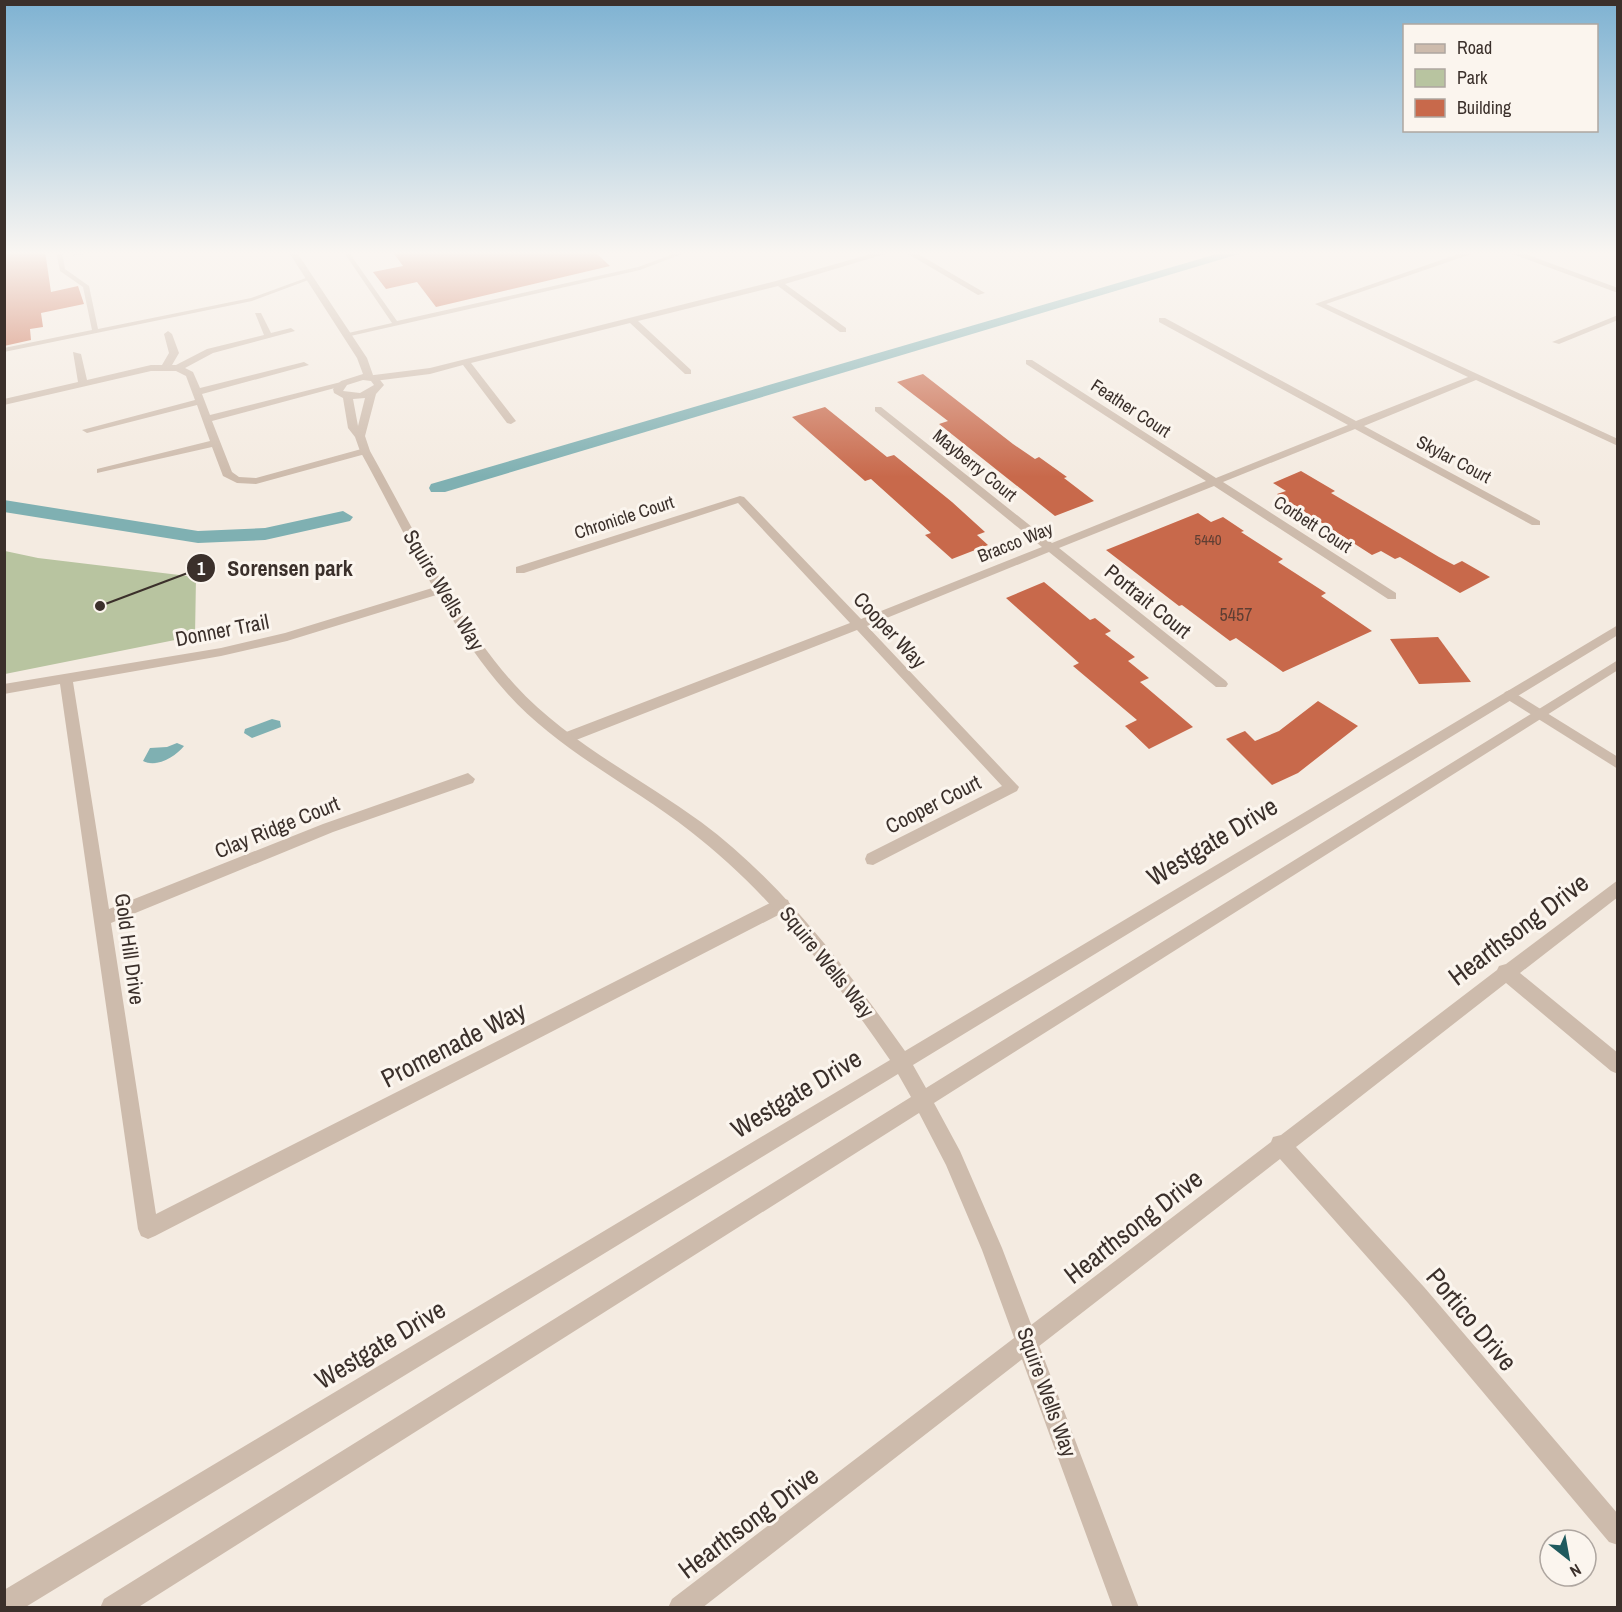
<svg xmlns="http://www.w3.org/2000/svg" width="1622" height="1612" font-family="'Archivo Narrow',sans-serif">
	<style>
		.green { fill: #b8c4a0 }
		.water { fill: #7fb0b2 }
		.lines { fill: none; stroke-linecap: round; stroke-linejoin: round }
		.canal { fill: #7fb0b2; fill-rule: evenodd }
		.building { fill: #c8694b }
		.path { stroke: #b9a596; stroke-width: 2; stroke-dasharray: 1.5 1.5; stroke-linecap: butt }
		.service { fill: #cdbbac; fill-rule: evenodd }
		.minor { fill: #cdbbac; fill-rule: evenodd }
		.tertiary { fill: #cdbbac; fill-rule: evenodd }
		.labels { text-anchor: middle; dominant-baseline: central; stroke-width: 6; stroke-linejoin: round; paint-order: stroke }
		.far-number-label { font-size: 15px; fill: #5e3e33 }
		.far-street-label { font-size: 18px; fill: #3b302b; stroke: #fbf5ee }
		.number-label { font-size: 18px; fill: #5e3e33 }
		.street-label { font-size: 21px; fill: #3b302b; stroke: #fbf5ee }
		.near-street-label { font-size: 26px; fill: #3b302b; stroke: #fbf5ee }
		.leader { fill: none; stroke: #3b302b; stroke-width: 2 }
		.callout-dot { fill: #3b302b; stroke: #fbf5ee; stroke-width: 2 }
		.mark-label { font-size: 18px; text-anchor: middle; font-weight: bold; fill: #fff }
		.callout-label { font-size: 22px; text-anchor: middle; font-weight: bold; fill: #3b302b; stroke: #fbf5ee; stroke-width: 6; stroke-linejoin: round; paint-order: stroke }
	</style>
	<rect width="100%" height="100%" fill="#f4ebe1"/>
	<polygon class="green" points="5,551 38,558 196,577 195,636 5,674"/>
	<g class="water">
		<polygon points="272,719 280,721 281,727 252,738 244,733 245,729"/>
		<path d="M177,743L184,746C175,757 157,768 143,761L150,748L167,747Z"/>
	</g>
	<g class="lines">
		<g class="canal">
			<polygon points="1227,251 1249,251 445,492 431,492 429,488 431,484"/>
			<polygon points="4,500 198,531 265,528 343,511 353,517 350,521 265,540 198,543 4,512"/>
		</g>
	</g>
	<g class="building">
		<polygon points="4,251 45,251 51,292 78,286 84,304 41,313 43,327 30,329 31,340 4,346"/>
		<polygon points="392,251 594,251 610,266 436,307 417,282 386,289 373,272 403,266"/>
		<polygon points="923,374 1013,444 1035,459 1039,457 1067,477 1064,478 1094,501 1055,516 939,424 948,421 897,382"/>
		<polygon points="825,407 887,457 894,455 952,502 985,532 977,535 988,545 952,559 925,535 931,533 871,479 865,481 792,417"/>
		<polygon points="1301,471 1335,491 1331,493 1439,557 1454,565 1462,561 1490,577 1460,593 1400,557 1395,559 1381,551 1372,555 1277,494 1286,491 1273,483"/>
		<polygon points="1198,513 1211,522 1223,517 1244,531 1241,532 1283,559 1278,562 1326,593 1321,596 1372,631 1283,672 1236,638 1230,641 1182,605 1179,606 1106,550"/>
		<polygon points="1044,582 1090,620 1095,618 1111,631 1105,634 1135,657 1128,661 1149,678 1140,682 1193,727 1149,749 1125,726 1137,720 1073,666 1079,663 1006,598"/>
		<polygon points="1438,637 1471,682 1419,684 1390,639"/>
		<polygon points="1318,701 1358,726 1298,773 1272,785 1226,739 1245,731 1255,741 1279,731"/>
	</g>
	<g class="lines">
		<polyline class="path" points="73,255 93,251"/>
		<g class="service">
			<polygon points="56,251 62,251 65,269 89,286 98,329 251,298 306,278 311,279 252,301 4,352 4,348 92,330 83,287 60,271"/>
			<polygon points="343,251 348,251 397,321 638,267 682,251 690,251 640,270 346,337 344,336 344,334 392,323"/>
		</g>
		<g class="minor">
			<polygon points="881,251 895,251 785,284 846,328 846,332 840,332 778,286 638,321 691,370 691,374 685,374 630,323 471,363 516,421 511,424 507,423 463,365 430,374 374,381 369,378 374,375 430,368 776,281"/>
			<polygon points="903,251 913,251 985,293 978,295"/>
			<polygon points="1467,251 1480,251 1326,304 1618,439 1618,446 1476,380 1364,426 1540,521 1540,525 1532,525 1355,429 1223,482 1396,593 1396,599 1388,599 1214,486 1059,548 1226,681 1228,684 1226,687 1216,687 1049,552 867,626 1019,787 1017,791 873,865 867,864 865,859 867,854 1002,786 857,630 571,742 566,743 559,738 561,734 850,623 738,503 524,573 516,573 516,567 740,496 744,497 861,619 1042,547 875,411 875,407 881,407 1052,543 1206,481 1026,364 1026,360 1032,360 1216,478 1348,425 1159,322 1159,318 1165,318 1356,421 1468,377 1315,304"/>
			<polygon points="1504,251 1517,251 1618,288 1618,293"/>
			<polygon points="255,313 261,313 271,333 291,328 295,331 213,353 185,368 193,372 200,388 304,362 309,365 202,394 210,415 341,382 346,385 212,421 232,472 239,477 256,478 365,448 370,451 369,453 256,484 237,483 223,476 212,447 97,473 97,469 210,441 197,405 87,433 82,430 195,400 186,376 176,371 151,371 4,405 4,399 78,382 73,352 81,354 87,380 151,365 162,365 169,353 164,334 168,331 172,334 179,353 172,365 176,365 207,349 264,335"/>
			<polygon points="1618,315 1618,320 1559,344 1552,342"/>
			<polygon points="442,585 446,586 446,592 287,641 221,656 73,682 109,909 323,824 468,773 475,779 473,783 333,832 111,923 156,1214 776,900 782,898 788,900 790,905 788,910 155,1236 148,1239 141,1236 138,1229 60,684 4,694 4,684 221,648 285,633"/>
			<polygon points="1510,690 1618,757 1618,769 1505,698 1503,695 1505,692"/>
			<polygon points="1618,880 1618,897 1520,973 1618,1053 1618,1074 1611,1071 1506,983 1296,1147 1424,1287 1618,1514 1618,1545 1609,1542 1408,1303 1280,1159 702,1608 668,1608 672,1599 1271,1142 1273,1137 1281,1135 1497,970 1499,966 1506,964"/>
		</g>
		<path class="tertiary" d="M288,251H296L367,358L373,375L377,376L384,385L376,394L365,436L370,451C414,529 455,619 515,685C567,742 639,777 701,822C784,884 845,967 905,1051L1618,625V635L913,1065L926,1088L1618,660V670L934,1103L960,1151L1002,1248L1139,1608H1113L982,1250L946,1165L919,1113L137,1608H100L104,1599L911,1097L898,1074L24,1608H4V1590L890,1060C831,975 773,895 690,831C630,784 557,750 506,692C444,622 405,532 360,451L355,437L348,428L343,398L334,393L333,389L341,381L363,374L357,358ZM363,380L371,381L374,385L360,393L343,391L347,385ZM365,398L358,426L353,399Z"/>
	</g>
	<linearGradient id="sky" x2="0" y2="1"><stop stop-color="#7eb2d2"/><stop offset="0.53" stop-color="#faf6f2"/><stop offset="1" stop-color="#faf6f2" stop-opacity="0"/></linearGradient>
	<rect width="1622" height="477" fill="url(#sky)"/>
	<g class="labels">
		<g class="far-number-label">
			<text x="1208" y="539">5440</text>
		</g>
		<g class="far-street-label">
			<text transform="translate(1131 408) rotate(33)">Feather Court</text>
			<text transform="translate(1454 459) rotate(28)">Skylar Court</text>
			<text transform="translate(975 465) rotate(39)">Mayberry Court</text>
			<text transform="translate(624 517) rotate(-18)">Chronicle Court</text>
			<text transform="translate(1313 524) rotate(33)">Corbett Court</text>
			<text transform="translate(1015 542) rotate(-22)">Bracco Way</text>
		</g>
		<g class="number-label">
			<text x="1236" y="614">5457</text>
		</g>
		<g class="street-label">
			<text transform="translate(444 590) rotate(59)">Squire Wells Way</text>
			<text transform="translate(1148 601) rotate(39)">Portrait Court</text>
			<text transform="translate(222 630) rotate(-11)">Donner Trail</text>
			<text transform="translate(890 630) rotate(47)">Cooper Way</text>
			<text transform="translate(933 804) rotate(-27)">Cooper Court</text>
			<text transform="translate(277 827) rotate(-22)">Clay Ridge Court</text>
			<text transform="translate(130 949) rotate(82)">Gold Hill Drive</text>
			<text transform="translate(827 962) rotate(51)">Squire Wells Way</text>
			<text transform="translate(1047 1392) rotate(70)">Squire Wells Way</text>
		</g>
		<g class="near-street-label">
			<text transform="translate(1212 841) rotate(-31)">Westgate Drive</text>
			<text transform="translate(1518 929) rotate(-37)">Hearthsong Drive</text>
			<text transform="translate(453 1044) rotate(-27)">Promenade Way</text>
			<text transform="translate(796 1093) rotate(-31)">Westgate Drive</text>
			<text transform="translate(1133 1226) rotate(-38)">Hearthsong Drive</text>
			<text transform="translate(1472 1319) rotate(50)">Portico Drive</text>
			<text transform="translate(380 1344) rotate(-31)">Westgate Drive</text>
			<text transform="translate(748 1522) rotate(-37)">Hearthsong Drive</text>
		</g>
	</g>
	<path class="leader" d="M100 606L201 568"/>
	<g class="callout-dot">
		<circle cx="100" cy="606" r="6"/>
		<circle cx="201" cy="568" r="15"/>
	</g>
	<g class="mark-label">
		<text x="201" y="575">1</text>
	</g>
	<g class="callout-label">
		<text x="290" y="576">Sorensen park</text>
	</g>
	<rect width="1622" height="1612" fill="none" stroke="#3b302b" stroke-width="12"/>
	<rect x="1403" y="24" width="195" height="108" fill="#fbf5ee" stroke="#aea6a0" stroke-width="1.5"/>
	<rect x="1415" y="44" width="30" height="9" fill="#cdbbac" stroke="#aea6a0" stroke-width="1.5"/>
	<text x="1457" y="54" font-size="18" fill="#3b302b">Road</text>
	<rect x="1415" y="69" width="30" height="18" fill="#b8c4a0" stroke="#aea6a0" stroke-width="1.5"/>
	<text x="1457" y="84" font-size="18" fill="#3b302b">Park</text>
	<rect x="1415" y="99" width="30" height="18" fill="#c8694b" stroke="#aea6a0" stroke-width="1.5"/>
	<text x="1457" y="114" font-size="18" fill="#3b302b">Building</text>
	<g transform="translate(1568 1558) rotate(149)"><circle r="28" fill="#fbf5ee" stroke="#aea6a0" stroke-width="1.5"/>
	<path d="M0-4.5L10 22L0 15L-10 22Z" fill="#1f5a5e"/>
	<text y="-9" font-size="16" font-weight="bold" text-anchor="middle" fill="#3b302b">N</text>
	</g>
</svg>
